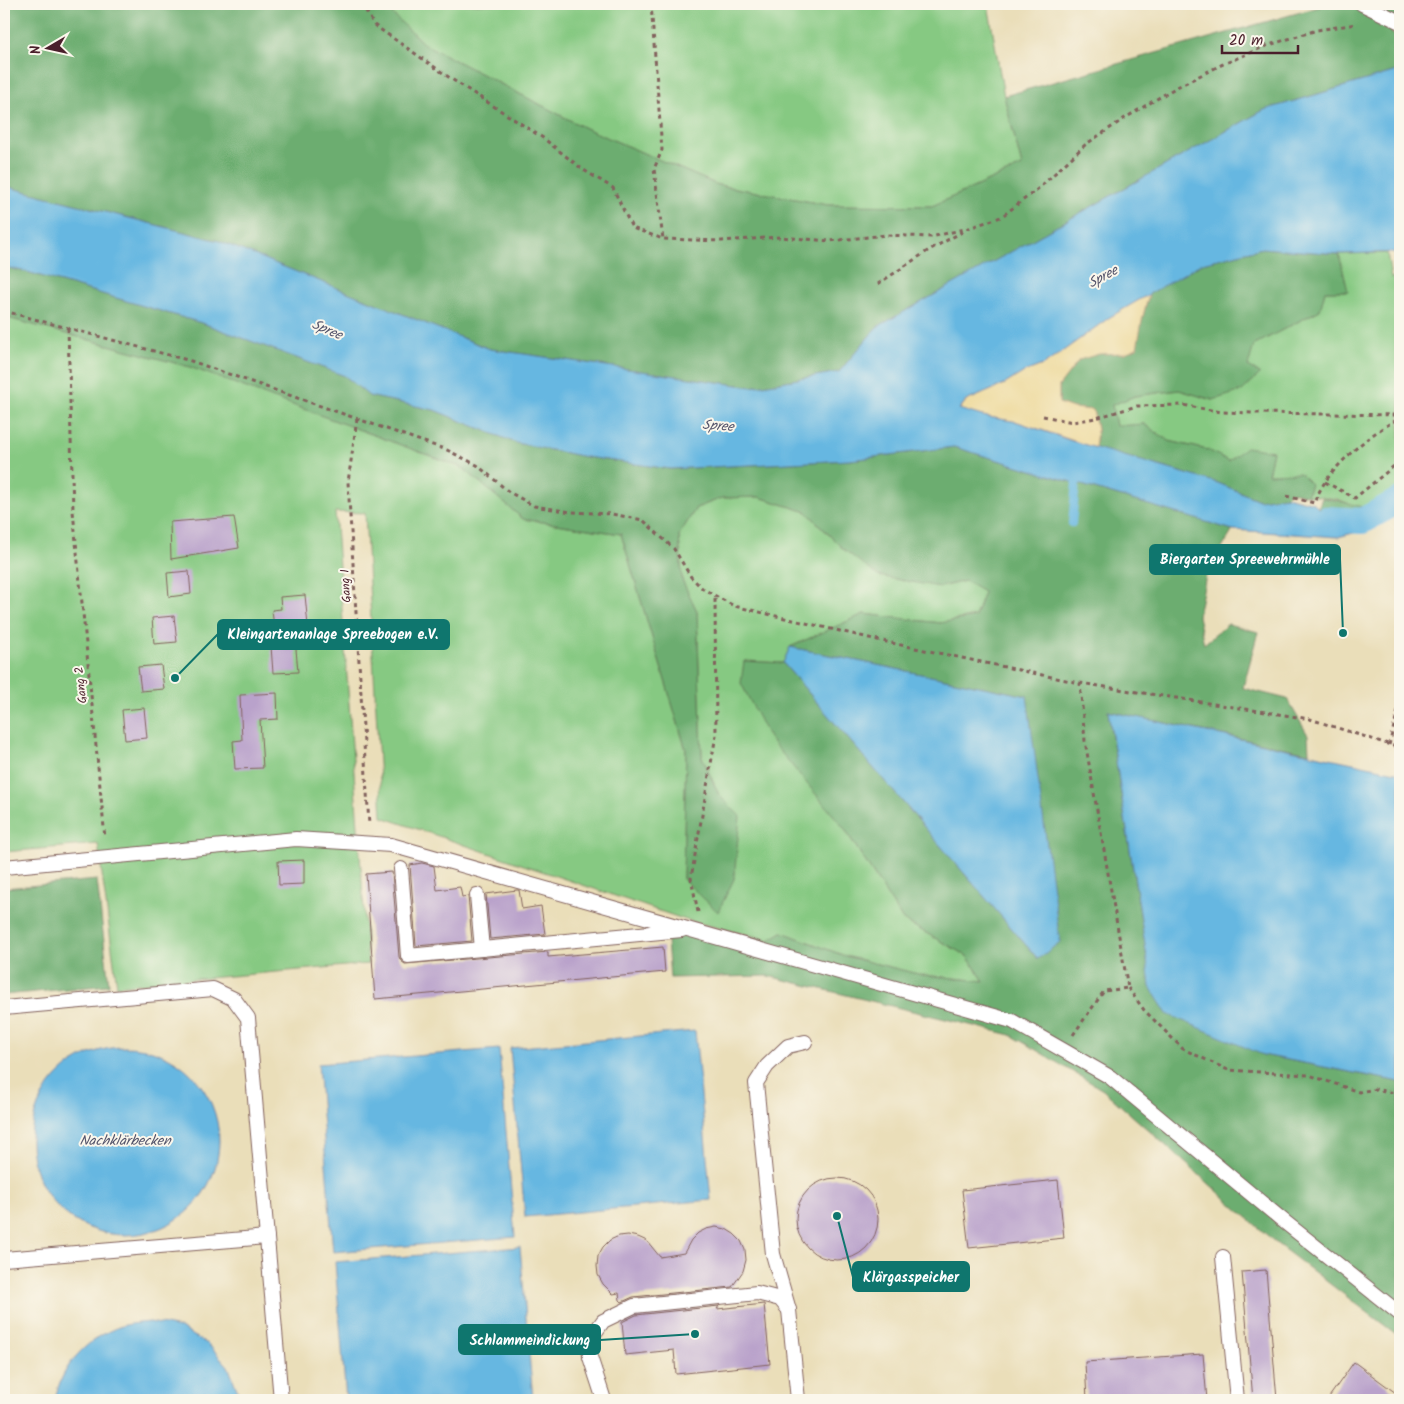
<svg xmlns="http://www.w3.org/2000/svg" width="1404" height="1404" font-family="Kalam,sans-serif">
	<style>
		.green { fill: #86c982; stroke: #687456 }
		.forest { fill: #6cad70; stroke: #5b664e }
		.sand { fill: #eeda9e; stroke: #9c7c64 }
		.water { fill: #66b7e1; stroke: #586b86 }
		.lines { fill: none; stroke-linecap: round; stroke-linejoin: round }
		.stream { stroke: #66b7e1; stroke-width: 8 }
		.canal { stroke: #66b7e1; stroke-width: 26 }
		.building { fill: #b9a2cb }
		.lane-casing { stroke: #82625d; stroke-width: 16 }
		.path { stroke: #82625d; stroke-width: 3; stroke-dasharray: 4 4; stroke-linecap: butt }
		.lane { stroke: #fff; stroke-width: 14 }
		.labels { text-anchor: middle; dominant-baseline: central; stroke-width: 4; stroke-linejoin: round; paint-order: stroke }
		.street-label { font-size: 12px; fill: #4a1f2b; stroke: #fbf7ec }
		.water-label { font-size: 14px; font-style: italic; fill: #54546b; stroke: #fbf7ec }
		.leader { fill: none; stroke: #0f766e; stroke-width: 2 }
		.callout-dot { fill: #0f766e; stroke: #fbf7ec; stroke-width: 2 }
		.callout { fill: #0f766e; stroke: #0f766e; stroke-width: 2 }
		.callout-label { font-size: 14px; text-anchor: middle; font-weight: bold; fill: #fff }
	</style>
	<rect width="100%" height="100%" fill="#fbf7ec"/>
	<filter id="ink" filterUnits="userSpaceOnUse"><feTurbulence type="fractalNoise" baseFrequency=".02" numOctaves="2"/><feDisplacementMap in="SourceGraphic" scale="10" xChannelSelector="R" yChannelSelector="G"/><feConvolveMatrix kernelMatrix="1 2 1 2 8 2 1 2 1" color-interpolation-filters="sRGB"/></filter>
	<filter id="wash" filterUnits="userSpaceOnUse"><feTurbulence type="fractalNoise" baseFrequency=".0096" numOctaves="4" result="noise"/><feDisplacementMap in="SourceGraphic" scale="20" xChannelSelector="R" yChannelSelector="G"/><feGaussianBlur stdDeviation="1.12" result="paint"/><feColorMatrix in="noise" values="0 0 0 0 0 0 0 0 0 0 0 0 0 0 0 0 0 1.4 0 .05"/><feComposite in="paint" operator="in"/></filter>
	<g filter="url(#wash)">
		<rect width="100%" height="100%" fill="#eadeb9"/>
		<g class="green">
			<polygon points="382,4 988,4 1004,96 1022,166 932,206 828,205 718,185 585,128 424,44"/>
			<polygon points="1387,253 1391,278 1400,276 1400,489 1369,508 1358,507 1337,499 1307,495 1311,484 1268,475 1273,451 1229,462 1208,450 1169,441 1144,424 1115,427 1112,404 1135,396 1179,390 1213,400 1247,366 1254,345 1320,310 1325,291 1347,291 1339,254"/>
			<polygon points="4,317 190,367 463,468 523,519 621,534 686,750 683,879 740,816 719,795 702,757 697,611 682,580 679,535 696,508 722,498 759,497 807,512 842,548 940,587 965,581 985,592 975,616 940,623 864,614 790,647 783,663 745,661 844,828 903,920 967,956 984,981 922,975 845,956 782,932 769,940 686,920 382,817 365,513 335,512 368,964 117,986 98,844 4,852"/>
		</g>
		<g class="forest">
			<polygon points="4,4 382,4 424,44 585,128 718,185 828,205 932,206 1022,166 1004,96 1329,4 1400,4 1400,25 1391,33 1400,38 1400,70 1264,110 877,327 839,372 751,387 490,349 219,241 4,186"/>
			<polygon points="1262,248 1339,254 1348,291 1325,291 1320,310 1254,345 1248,366 1260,374 1242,391 1213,400 1179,390 1135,396 1112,405 1116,426 1144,424 1169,441 1208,450 1229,461 1246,447 1273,451 1268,474 1300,473 1311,484 1307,495 1290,492 1286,496 1259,500 1218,483 1095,448 1097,430 1093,410 1073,408 1059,403 1059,386 1079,360 1099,353 1125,353 1143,316 1149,294 1202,263"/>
			<polygon points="4,267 27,272 205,324 345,376 369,396 434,410 516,443 586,457 670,469 850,460 954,447 1233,530 1206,575 1198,616 1204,644 1228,624 1258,632 1243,688 1287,699 1308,735 1309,753 1108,711 1146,951 1150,986 1263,1055 1400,1082 1400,1337 1276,1243 1103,1090 1011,1035 768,976 670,978 667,941 650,926 769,940 782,932 845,956 922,975 984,981 967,956 903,920 844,828 769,738 741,683 744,661 783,663 1038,959 1027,696 790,647 864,614 940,623 975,617 984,592 965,581 940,587 878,576 842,548 807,512 759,497 722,498 696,508 679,535 682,580 697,611 702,757 719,795 740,816 734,879 718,912 683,879 686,750 621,534 523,519 463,468 190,367 4,317"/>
			<path d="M1322,498C1338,499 1353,506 1369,508L1361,515L1337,513L1318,508Z"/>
			<polygon points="97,880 109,985 4,995 4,888"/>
		</g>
		<polygon class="sand" points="1149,294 1143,316 1137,348 1125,353 1099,354 1079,360 1059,386 1059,403 1073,408 1093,410 1097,430 1095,448 1018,422 982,416 959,410 966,401 1005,384 1024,372 1045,364 1110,317"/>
		<g class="water">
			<polygon points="1400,70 1400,252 1339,254 1262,248 1202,263 1110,317 1045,364 1024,372 1005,384 966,401 959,409 982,416 1018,422 1072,441 1218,483 1259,500 1286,496 1314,503 1318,508 1337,513 1361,515 1361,531 1338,537 1233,530 954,447 850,460 670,469 586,457 516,443 434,410 369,396 345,376 205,324 27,272 4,267 4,186 219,241 490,349 751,387 839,372 877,327 1264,110"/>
			<polygon points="790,647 1027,696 1060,942 1038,959 783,663"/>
			<polygon points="1108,711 1400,773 1400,1082 1263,1055 1167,1014 1150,987 1146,951"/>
			<polygon points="695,1031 711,1200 525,1217 510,1048"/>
			<circle cx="125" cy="1141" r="94"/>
			<polygon points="499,1049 515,1237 333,1252 318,1064"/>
			<polygon points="520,1247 533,1400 346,1400 335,1262"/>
			<path d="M150,1322L180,1328L208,1344L228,1366L241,1400H55C61,1366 86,1339 119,1327C129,1323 141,1323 150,1322Z"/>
		</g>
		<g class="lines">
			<polyline class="stream" points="1072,523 1077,473"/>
			<polyline class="canal" points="1326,519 1362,521 1400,500"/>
		</g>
		<g id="blocks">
			<g class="building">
				<polygon points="234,517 239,548 171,559 170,522"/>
				<polygon points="189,571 191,594 169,597 167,573"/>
				<polygon points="305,595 308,626 294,627 298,672 273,673 271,646 276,646 272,610 281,609 280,597"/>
				<polygon points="174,616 177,642 154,644 152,618"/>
				<polygon points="161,665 164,689 141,691 138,667"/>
				<polygon points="277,693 278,719 260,720 263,768 235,769 233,741 242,740 240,695"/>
				<polygon points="144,708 147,738 125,740 122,710"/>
				<polygon points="304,860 304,884 279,885 278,861"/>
				<polygon points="422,863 434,866 437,890 460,887 462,897 468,896 472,941 416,946 410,865"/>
				<polygon points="392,872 399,957 401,961 405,964 548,952 548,957 663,947 665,972 375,999 366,874"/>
				<polygon points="517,890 519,890 522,909 541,906 545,934 490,939 486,894"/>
				<circle cx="837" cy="1219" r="41"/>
				<polygon points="1058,1180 1064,1238 969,1248 962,1190"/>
				<polygon points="716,1227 726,1229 734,1234 741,1241 745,1250 746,1260 743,1271 732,1287 633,1297 622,1302 620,1300 619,1293 613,1294 603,1284 598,1275 597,1266 598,1256 603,1247 610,1240 619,1236 628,1235 638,1237 647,1241 660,1257 684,1253 691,1240 698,1233 706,1229"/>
				<polygon points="1266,1270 1277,1400 1253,1400 1242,1272"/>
				<polygon points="764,1304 770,1364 676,1374 674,1350 625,1355 622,1322 636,1315 719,1306 717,1309"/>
				<polygon points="1203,1354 1207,1400 1087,1400 1085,1362"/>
				<polygon points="1354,1362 1400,1396 1400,1400 1327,1400"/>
			</g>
		</g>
	</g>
	<g filter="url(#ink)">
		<use href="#blocks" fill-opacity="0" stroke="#82625d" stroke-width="1"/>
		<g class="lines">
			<g class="lane-casing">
				<g id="lane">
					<polyline points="1362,4 1400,22"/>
					<polyline points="4,867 296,839 391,845 1012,1021 1110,1077 1286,1223 1400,1314"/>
					<polyline points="401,869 408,956 682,930"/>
					<polyline points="477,895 482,949"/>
					<polyline points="4,1008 213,989 234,999 248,1018 281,1400"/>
					<polyline points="1223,1257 1237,1400"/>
					<polyline points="4,1259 267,1237"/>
					<polyline points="604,1400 590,1357 589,1341 603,1321 634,1306 757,1293 780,1299 789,1310"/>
					<polyline points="798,1400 789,1310 773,1254 756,1083 767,1066 788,1046 805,1042"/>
				</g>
			</g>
			<g class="path">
				<polyline points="362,4 374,25 453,80 543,138 582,169 613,188 632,228 663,239 722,241 780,237 830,241 886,235 931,237 969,228 1001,217 1039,188 1085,145 1125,118 1175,88 1221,65 1266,46 1317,30 1357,24"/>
				<polyline points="651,4 662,150 654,169 663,239"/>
				<polyline points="878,284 929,250 964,231"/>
				<polyline points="4,311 191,361 447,450 477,465 509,492 534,506 571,512 612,514 643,520 674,549 691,577 703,589 734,606 882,641 1080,683 1310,719 1400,748"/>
				<polyline points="68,328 73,511 105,838"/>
				<polyline points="1043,416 1073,422 1096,418 1137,406 1183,405 1221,412 1256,413 1400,415"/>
				<polyline points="357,419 348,482 369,825"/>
				<polyline points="1325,482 1355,498 1400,461"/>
				<path d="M1286,496L1314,503C1317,496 1321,488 1325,482C1340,460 1376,428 1400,419"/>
				<polyline points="1389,745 1400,703"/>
				<polyline points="698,912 691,878 716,735 715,596"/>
				<polyline points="1128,988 1144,1010 1183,1049 1228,1070 1309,1075 1359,1092 1375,1089 1400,1094"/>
				<polyline points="1073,1035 1104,991 1128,988 1085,741 1080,683"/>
			</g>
			<use href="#lane" class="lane"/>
		</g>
	</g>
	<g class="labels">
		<g class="street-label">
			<text transform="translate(346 586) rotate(-93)">Gang 1</text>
			<text transform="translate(81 685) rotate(-96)">Gang 2</text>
		</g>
		<g class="water-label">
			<text transform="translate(1103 277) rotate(-29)">Spree</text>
			<text transform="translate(327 330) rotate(23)">Spree</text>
			<text transform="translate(718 426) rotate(4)">Spree</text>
			<text x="125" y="1141">Nachklärbecken</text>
		</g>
	</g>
	<path class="leader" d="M1343 633L1340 559M175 678L218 634M837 1216L853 1277M695 1334L600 1340"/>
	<g class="callout-dot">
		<circle cx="1343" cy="633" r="5"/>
		<circle cx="175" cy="678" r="5"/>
		<circle cx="837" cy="1216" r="5"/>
		<circle cx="695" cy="1334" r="5"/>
	</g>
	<g class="callout">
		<rect x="1150" y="545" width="190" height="29" rx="5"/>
		<rect x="218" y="620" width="231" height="29" rx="5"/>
		<rect x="853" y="1262" width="116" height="29" rx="5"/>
		<rect x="459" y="1325" width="141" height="29" rx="5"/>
	</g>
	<g class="callout-label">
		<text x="1245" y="564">Biergarten Spreewehrmühle</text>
		<text x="333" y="639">Kleingartenanlage Spreebogen e.V.</text>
		<text x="911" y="1282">Klärgasspeicher</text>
		<text x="530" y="1345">Schlammeindickung</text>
	</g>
	<rect width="1404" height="1404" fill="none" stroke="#fbf7ec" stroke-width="20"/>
	<g transform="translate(48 48) rotate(261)" stroke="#fbf7ec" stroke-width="4" paint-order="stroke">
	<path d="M0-4L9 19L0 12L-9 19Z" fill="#4a1f2b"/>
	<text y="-8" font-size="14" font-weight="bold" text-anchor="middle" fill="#4a1f2b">N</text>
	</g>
	<path d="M1222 45v8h76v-8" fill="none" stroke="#4a1f2b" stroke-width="2.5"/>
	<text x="1229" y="45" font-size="15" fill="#4a1f2b" stroke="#fbf7ec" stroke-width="4" paint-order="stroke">20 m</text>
</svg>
